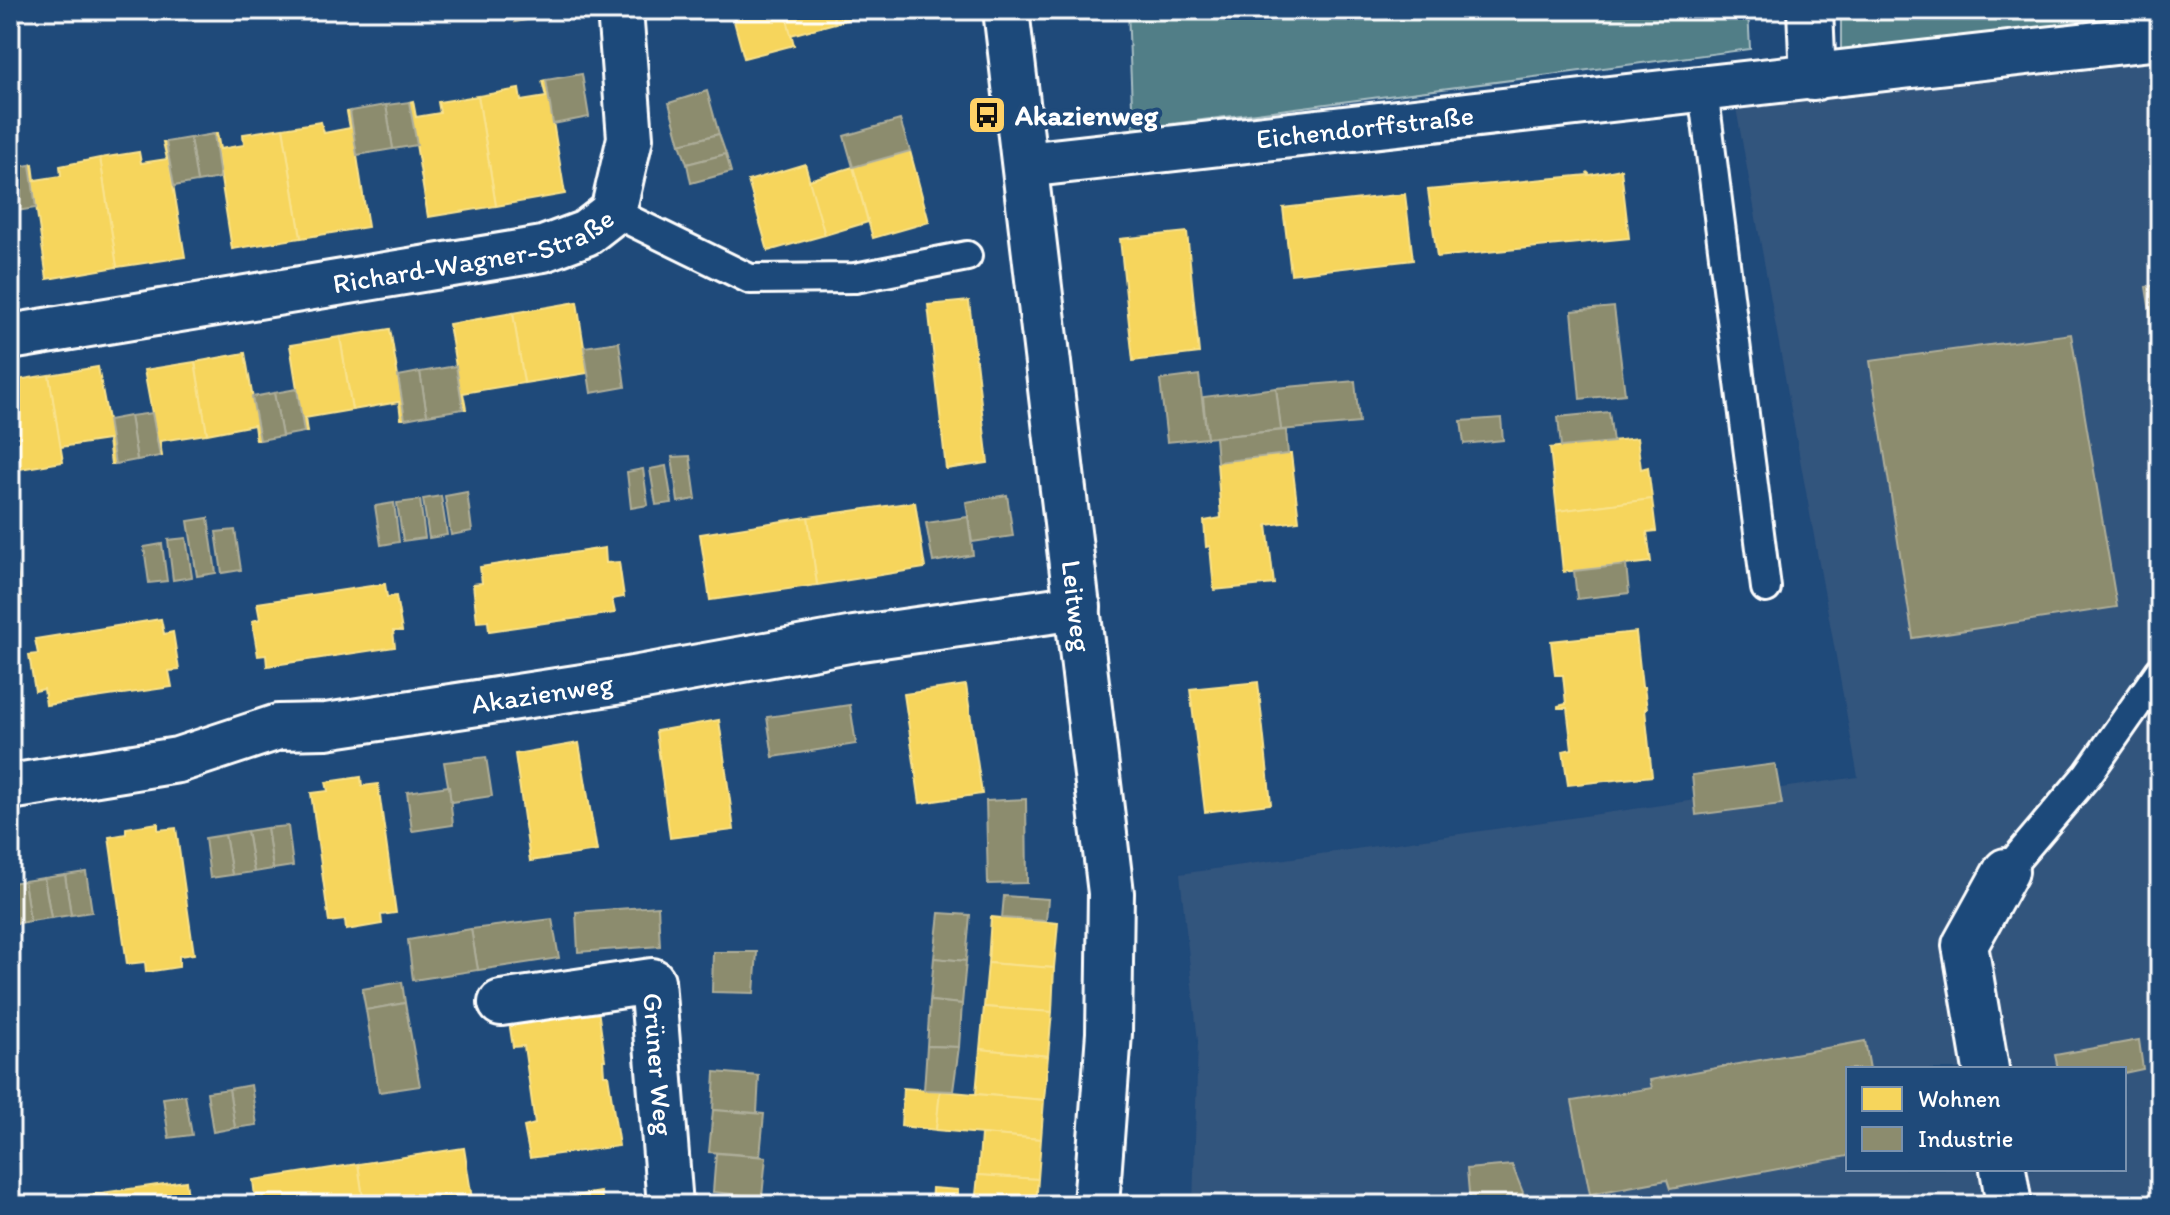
<svg xmlns="http://www.w3.org/2000/svg" width="2170" height="1215" font-family="Itim,sans-serif">
	<style>
		.built { fill: #33547d; fill-rule: evenodd }
		.green { fill: #517e87; stroke: #a8bec3; stroke-width: 2 }
		.homes { fill: #f6d55c; stroke: #f9e28d; stroke-width: 2 }
		.industry { fill: #8c8c6e; stroke: #aeae9a; stroke-width: 2 }
		.lines { fill: none; stroke-linecap: round; stroke-linejoin: round }
		.service-casing { stroke: #fff; stroke-width: 34 }
		.minor-casing { stroke: #fff; stroke-width: 50 }
		.service { stroke: #1f4a7a; stroke-width: 28 }
		.minor { stroke: #1f4a7a; stroke-width: 44 }
		.labels { text-anchor: middle; dominant-baseline: central; stroke-width: 8; stroke-linejoin: round; paint-order: stroke }
		.poi-label { font-size: 28px; font-weight: bold; fill: #fff; stroke: #1f4a7a; text-anchor: start }
		.street-label { font-size: 28px; fill: #fff; stroke: #1f4a7a }
	</style>
	<rect width="100%" height="100%" fill="#1f4a7a"/>
	<filter id="ink" filterUnits="userSpaceOnUse"><feTurbulence type="fractalNoise" baseFrequency=".0125" numOctaves="2"/><feDisplacementMap in="SourceGraphic" scale="16" xChannelSelector="R" yChannelSelector="G"/><feConvolveMatrix kernelMatrix="1 2 1 2 8 2 1 2 1" color-interpolation-filters="sRGB"/></filter>
	<g filter="url(#ink)">
		<path class="built" d="M2160,46V1205H1193L1198,1041L1180,874L1858,777L1732,86ZM1848,1069H2124V1169H1848Z"/>
		<g class="green">
			<polygon points="1128,10 1748,10 1750,49 1133,129"/>
			<polygon points="1841,10 2160,10 2160,17 1841,50"/>
		</g>
		<g class="homes">
			<polygon points="731,10 785,10 794,45 744,58"/>
			<polygon points="785,10 832,10 835,23 791,35"/>
			<polygon points="832,10 883,10 835,23"/>
			<polygon points="546,80 565,194 496,206 478,96 519,89 521,101 546,97 542,81"/>
			<polygon points="478,96 496,206 428,217 409,102 413,101 416,117 440,113 438,102"/>
			<polygon points="350,111 368,227 301,238 283,128 321,122 324,133 350,128 347,112"/>
			<polygon points="283,128 301,238 232,249 214,134 217,133 220,149 244,145 243,134"/>
			<polygon points="163,142 166,142 185,257 117,267 100,158 139,152 141,163 167,159"/>
			<polygon points="910,151 929,222 873,238 853,167"/>
			<polygon points="100,158 117,267 47,279 30,165 33,164 35,180 61,176 60,166"/>
			<polygon points="805,164 825,235 768,251 748,181"/>
			<polygon points="853,167 868,222 825,235 809,180"/>
			<polygon points="1621,169 1629,238 1437,257 1428,190 1588,175 1587,172 1590,175"/>
			<polygon points="1405,194 1413,260 1291,274 1283,208"/>
			<polygon points="1187,232 1199,353 1133,361 1120,239"/>
			<polygon points="969,301 988,463 946,469 928,305"/>
			<polygon points="577,302 588,373 524,383 513,313"/>
			<polygon points="513,313 524,383 463,393 466,409 463,409 449,324"/>
			<polygon points="390,329 405,419 401,419 399,402 352,410 340,337"/>
			<polygon points="340,337 352,410 305,418 307,432 304,432 290,345"/>
			<polygon points="245,353 260,440 256,440 254,425 207,434 195,362"/>
			<polygon points="195,362 207,434 160,441 162,456 160,456 144,370"/>
			<polygon points="98,367 108,420 115,464 111,464 108,440 60,447 49,375"/>
			<polygon points="49,375 63,462 13,470 10,452 10,381"/>
			<polygon points="1637,438 1641,469 1648,467 1652,499 1557,511 1550,448"/>
			<polygon points="1288,454 1291,454 1299,521 1267,525 1274,584 1214,590 1210,546 1206,547 1204,521 1221,518 1217,462"/>
			<polygon points="1652,499 1656,531 1647,532 1651,562 1563,572 1557,511"/>
			<polygon points="915,502 925,568 817,585 808,517"/>
			<polygon points="808,517 817,585 710,600 700,534"/>
			<polygon points="605,548 606,563 619,562 624,597 612,599 615,613 489,631 488,621 477,622 473,584 482,583 480,567"/>
			<polygon points="385,584 387,597 396,596 402,631 393,631 395,647 267,666 266,655 258,656 252,621 260,619 257,603"/>
			<polygon points="161,619 164,634 173,632 179,670 169,671 172,687 46,705 44,689 35,691 29,655 38,654 35,639"/>
			<polygon points="1636,632 1642,687 1644,687 1647,709 1645,709 1652,776 1568,785 1563,751 1572,749 1567,708 1558,708 1558,706 1566,704 1563,675 1555,675 1551,641"/>
			<polygon points="1258,682 1271,804 1205,812 1190,689"/>
			<polygon points="966,685 982,794 920,803 904,694"/>
			<polygon points="719,720 734,830 670,838 656,731"/>
			<polygon points="579,743 597,851 530,861 515,754"/>
			<polygon points="361,777 362,786 378,784 396,913 381,915 382,924 346,930 345,920 329,922 311,793 328,791 326,782"/>
			<polygon points="158,823 158,830 176,828 194,954 179,956 179,967 146,972 145,962 127,964 109,837 126,834 126,828"/>
			<polygon points="991,917 1058,923 1054,968 988,963"/>
			<polygon points="988,963 1054,968 1052,1012 984,1007"/>
			<polygon points="597,1002 605,1060 603,1060 604,1075 608,1075 619,1146 530,1158 524,1127 535,1124 524,1046 513,1047 508,1015"/>
			<polygon points="984,1007 1052,1012 1048,1056 980,1049"/>
			<polygon points="980,1049 1048,1056 1044,1100 976,1094"/>
			<polygon points="903,1088 940,1091 936,1130 901,1126"/>
			<polygon points="940,1091 1044,1100 1041,1139 936,1130"/>
			<polygon points="981,1134 1041,1139 1038,1179 978,1175"/>
			<polygon points="464,1148 473,1205 364,1205 358,1164"/>
			<polygon points="358,1164 364,1205 256,1205 253,1180"/>
			<polygon points="978,1175 1038,1179 1036,1205 975,1205"/>
			<polygon points="186,1181 189,1205 82,1205 80,1196"/>
			<polygon points="932,1188 958,1190 958,1205 931,1205"/>
			<polygon points="601,1192 603,1205 535,1205 535,1202"/>
			<polygon points="80,1196 82,1205 21,1205"/>
		</g>
		<g class="industry">
			<polygon points="514,10 554,10 555,15 515,22"/>
			<polygon points="582,74 589,117 553,124 546,80"/>
			<polygon points="707,91 719,134 680,144 669,103"/>
			<polygon points="409,102 417,145 393,149 386,105"/>
			<polygon points="386,105 393,149 357,155 350,111"/>
			<polygon points="900,120 910,151 853,167 844,136"/>
			<polygon points="214,134 220,178 197,182 190,138"/>
			<polygon points="719,134 726,154 687,164 680,144"/>
			<polygon points="190,138 197,182 174,186 166,142"/>
			<polygon points="726,154 731,172 691,183 687,164"/>
			<polygon points="30,165 36,208 10,212 10,168"/>
			<polygon points="2160,284 2160,373 2146,287"/>
			<polygon points="1614,307 1625,394 1580,399 1572,311"/>
			<polygon points="2071,334 2117,607 1913,638 1870,361"/>
			<polygon points="619,342 625,387 591,393 584,347"/>
			<polygon points="456,366 463,409 427,415 420,372"/>
			<polygon points="420,372 427,415 405,419 398,376"/>
			<polygon points="1199,375 1207,438 1167,442 1160,380"/>
			<polygon points="1355,381 1359,423 1281,430 1276,388"/>
			<polygon points="1276,388 1281,430 1207,438 1203,397"/>
			<polygon points="297,389 304,432 282,436 274,393"/>
			<polygon points="274,393 282,436 260,440 252,397"/>
			<polygon points="1609,412 1613,442 1561,447 1558,417"/>
			<polygon points="152,413 160,456 137,460 130,416"/>
			<polygon points="130,416 137,460 115,464 108,420"/>
			<polygon points="1501,418 1503,440 1464,444 1461,421"/>
			<polygon points="1286,430 1288,454 1217,462 1215,437"/>
			<polygon points="690,456 696,499 678,502 672,457"/>
			<polygon points="666,466 672,503 656,505 650,469"/>
			<polygon points="643,469 648,505 631,508 627,472"/>
			<polygon points="467,492 472,531 451,535 445,496"/>
			<polygon points="1007,495 1013,536 972,542 966,502"/>
			<polygon points="441,496 447,535 429,538 423,499"/>
			<polygon points="420,500 425,538 403,541 397,503"/>
			<polygon points="394,503 399,542 381,545 375,506"/>
			<polygon points="968,517 973,555 933,562 926,523"/>
			<polygon points="208,518 216,573 197,576 188,521"/>
			<polygon points="235,530 241,570 222,573 216,532"/>
			<polygon points="186,538 192,577 173,580 168,540"/>
			<polygon points="162,544 167,581 149,583 144,547"/>
			<polygon points="16,564 22,604 10,606 10,565"/>
			<polygon points="1626,565 1629,593 1577,599 1574,571"/>
			<polygon points="850,705 856,744 773,757 767,717"/>
			<polygon points="486,757 492,796 451,802 444,762"/>
			<polygon points="1775,764 1782,804 1696,815 1692,775"/>
			<polygon points="449,786 453,825 412,831 407,792"/>
			<polygon points="1026,799 1027,883 988,884 986,801"/>
			<polygon points="288,826 293,866 273,869 267,828"/>
			<polygon points="267,828 273,869 254,872 247,831"/>
			<polygon points="247,831 254,872 232,875 225,835"/>
			<polygon points="225,835 232,875 210,878 205,838"/>
			<polygon points="86,872 92,912 71,915 65,875"/>
			<polygon points="65,875 71,915 51,918 44,878"/>
			<polygon points="44,878 51,918 30,921 24,881"/>
			<polygon points="24,881 30,921 10,925 10,883"/>
			<polygon points="1004,896 1048,899 1046,921 1002,918"/>
			<polygon points="658,906 660,946 578,952 576,912"/>
			<polygon points="939,913 970,915 966,961 934,958"/>
			<polygon points="552,919 559,958 478,970 471,929"/>
			<polygon points="471,929 478,970 413,980 408,940"/>
			<polygon points="713,952 757,952 754,993 712,992"/>
			<polygon points="934,958 966,961 962,1004 930,1001"/>
			<polygon points="402,982 405,1003 366,1010 362,989"/>
			<polygon points="930,1001 962,1004 959,1047 927,1046"/>
			<polygon points="405,1003 420,1086 379,1092 366,1010"/>
			<polygon points="2139,1040 2143,1069 2124,1073 2124,1069 2058,1069 2055,1055"/>
			<polygon points="1865,1041 1870,1069 1848,1069 1848,1156 1670,1189 1667,1180 1590,1194 1572,1101 1652,1088 1650,1080"/>
			<polygon points="927,1046 959,1047 953,1091 924,1090"/>
			<polygon points="715,1072 759,1076 757,1113 713,1110"/>
			<polygon points="251,1085 257,1125 235,1128 229,1089"/>
			<polygon points="229,1089 235,1128 213,1132 207,1092"/>
			<polygon points="185,1095 192,1135 169,1138 163,1098"/>
			<polygon points="713,1110 764,1114 760,1156 709,1152"/>
			<polygon points="716,1153 766,1157 762,1197 713,1192"/>
			<polygon points="1512,1165 1528,1205 1470,1205 1467,1169"/>
		</g>
		<g class="lines">
			<g class="service-casing">
				<g id="service">
					<polyline points="1703,90 1766,588"/>
					<polyline points="613,212 750,279 855,278 967,256"/>
					<polyline points="2006,871 2088,774 2160,671"/>
				</g>
			</g>
			<g class="minor-casing">
				<g id="minor">
					<path id="s1" d="M1006,10L1111,893L1109,1033L1096,1205"/>
					<polyline points="1810,10 1813,78"/>
					<path id="s2" d="M1025,165L2160,37"/>
					<path id="s3" d="M10,337L543,249L586,233L613,212L630,138L620,10"/>
					<path id="s4" d="M10,787L178,760L278,727L326,726L622,681L854,639L1078,607"/>
					<path id="s5" d="M501,1003L652,981L670,1205"/>
					<polyline points="1986,1069 1965,945 2006,871"/>
					<polyline points="2003,1169 2009,1205"/>
				</g>
			</g>
			<use href="#service" class="service"/>
			<use href="#minor" class="minor"/>
		</g>
	</g>
	<defs>
		<g id="bus-square" transform="scale(2)"><rect x="-9" y="-9" width="18" height="18" rx="4" fill="#ffd166" stroke="#1f4a7a"/><path d="M-5-6H5V4H4V6H2V4H-2V6H-4V4H-5ZM-3.5-4V0h7V-4ZM-3.5 1.2v1.5H-2V1.2ZM2 1.2v1.5H3.5V1.2Z" fill="#111"/></g>
	</defs>
	<g fill-rule="evenodd">
		<use href="#bus-square" x="987" y="115"/>
	</g>
	<g class="labels">
		<g class="poi-label">
			<text x="1015" y="115">Akazienweg</text>
		</g>
		<g class="street-label">
			<text stroke="none"><textPath href="#s2" startOffset="342">Eichendorffstraße</textPath></text>
			<text stroke="none"><textPath href="#s3" startOffset="472">Richard-Wagner-Straße</textPath></text>
			<text stroke="none"><textPath href="#s1" startOffset="600">Leitweg</textPath></text>
			<text stroke="none"><textPath href="#s4" startOffset="542">Akazienweg</textPath></text>
			<text stroke="none"><textPath href="#s5" startOffset="236">Grüner Weg</textPath></text>
		</g>
	</g>
	<rect width="2170" height="1215" fill="none" stroke="#1f4a7a" stroke-width="40"/>
	<rect x="20" y="20" width="2130" height="1175" fill="none" stroke="#fff" stroke-width="3" filter="url(#ink)"/>
	<rect x="1846" y="1067" width="280" height="104" fill="#1f4a7a" stroke="#7992af" stroke-width="2"/>
	<rect x="1862" y="1087" width="40" height="24" fill="#f6d55c" stroke="#7992af" stroke-width="2"/>
	<text x="1918" y="1107" font-size="24" fill="#ffffff">Wohnen</text>
	<rect x="1862" y="1127" width="40" height="24" fill="#8c8c6e" stroke="#7992af" stroke-width="2"/>
	<text x="1918" y="1147" font-size="24" fill="#ffffff">Industrie</text>
</svg>
